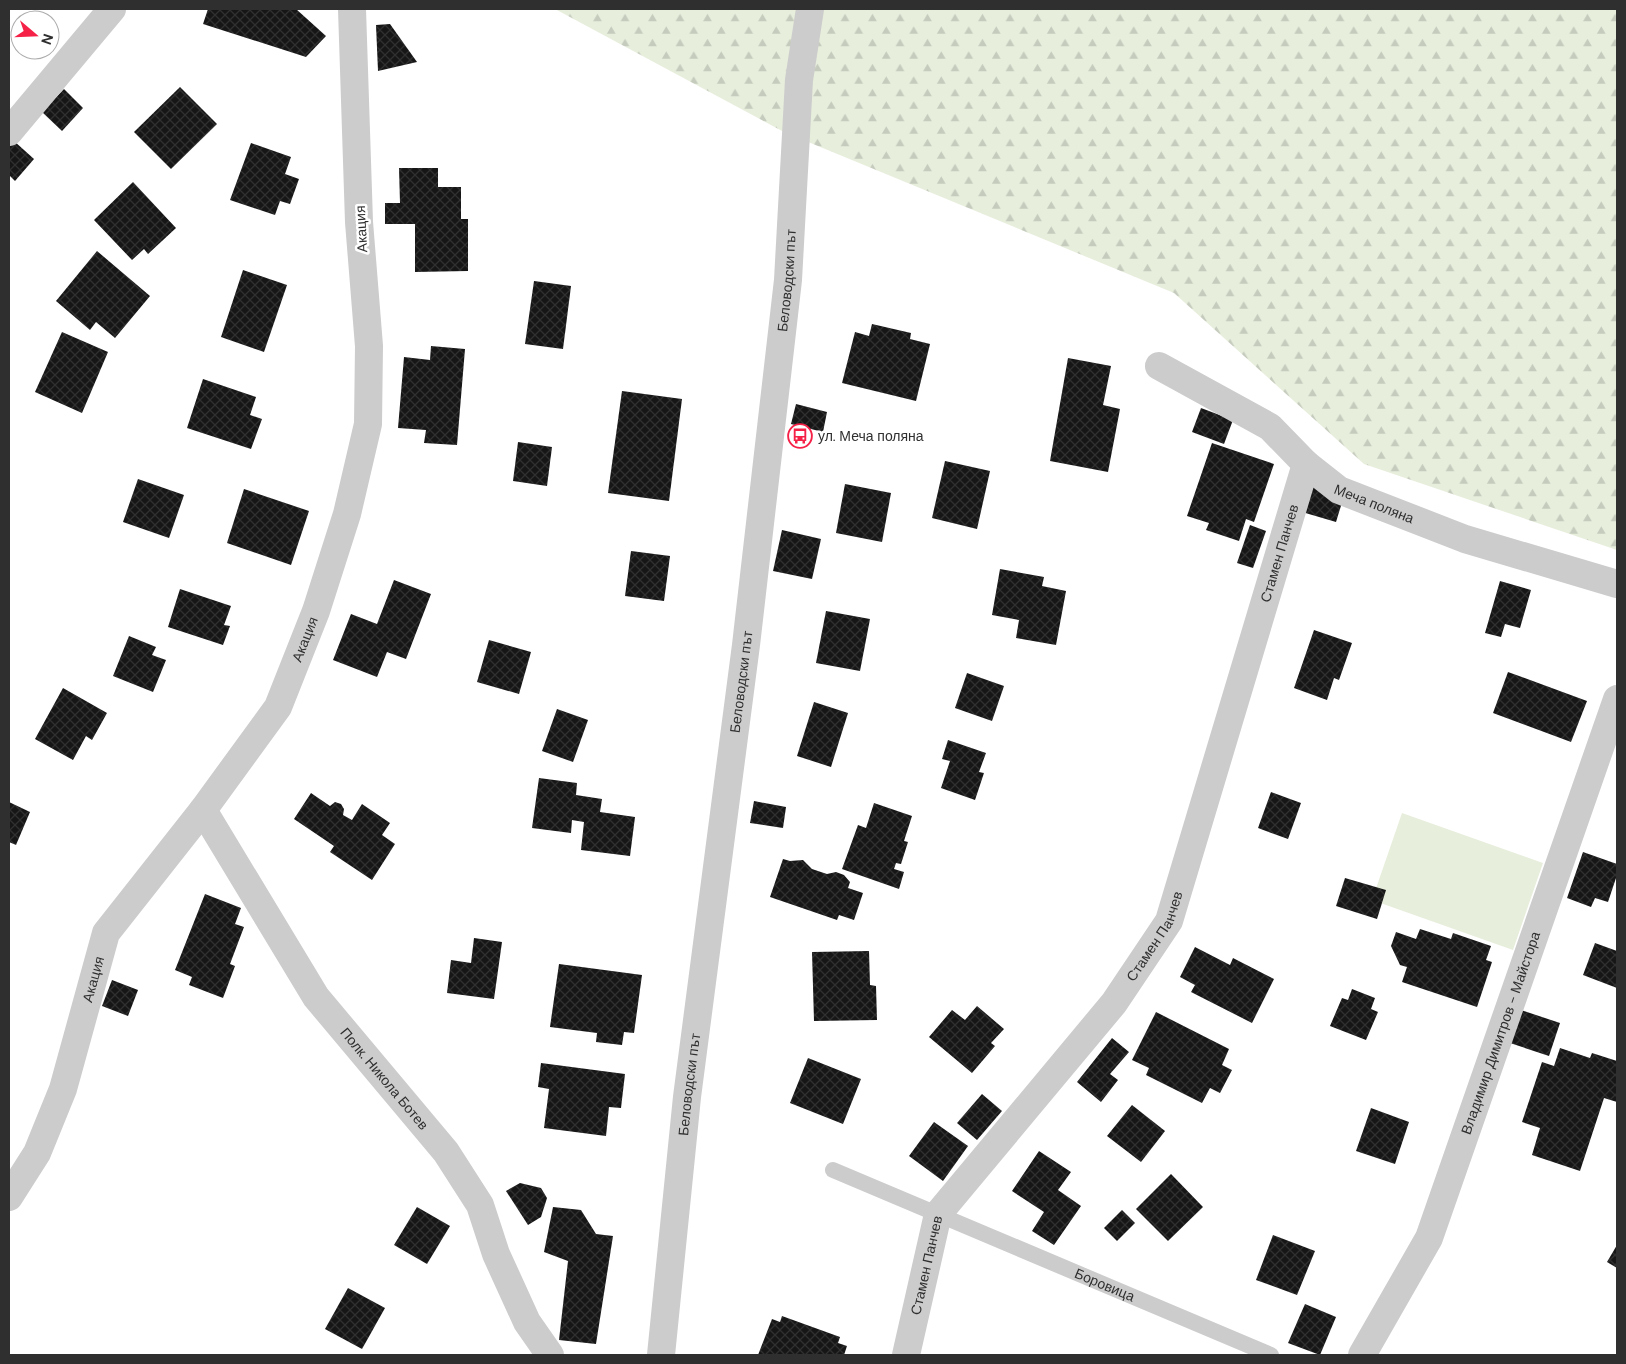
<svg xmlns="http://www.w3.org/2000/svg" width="1626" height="1364" font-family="'DM Sans',sans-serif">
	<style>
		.grass { fill: #e7eedc }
		.forest { fill: url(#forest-firs) }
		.building { fill: url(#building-cross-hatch) }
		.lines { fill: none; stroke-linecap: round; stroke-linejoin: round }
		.service { stroke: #ccc; stroke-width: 16 }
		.minor { stroke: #ccc; stroke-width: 28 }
		.tertiary { stroke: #ccc; stroke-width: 28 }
		.labels { text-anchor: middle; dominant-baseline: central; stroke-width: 5; stroke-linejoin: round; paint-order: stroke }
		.street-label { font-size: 14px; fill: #2f2f2f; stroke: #fff }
		.poi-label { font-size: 14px; fill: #2f2f2f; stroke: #fff; text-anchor: start }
	</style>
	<defs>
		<pattern id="forest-firs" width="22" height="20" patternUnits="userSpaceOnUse" patternTransform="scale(1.25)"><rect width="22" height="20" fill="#e7eedc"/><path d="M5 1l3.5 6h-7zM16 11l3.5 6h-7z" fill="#c6ccbd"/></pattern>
		<pattern id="building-cross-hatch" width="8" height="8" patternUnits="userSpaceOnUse" patternTransform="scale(1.25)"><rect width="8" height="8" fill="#161616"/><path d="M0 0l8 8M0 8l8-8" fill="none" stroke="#303030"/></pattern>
	</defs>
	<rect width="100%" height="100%" fill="#fff"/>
	<polygon class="grass" points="1402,813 1543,863 1513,950 1372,900"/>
	<polygon class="forest" points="555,9 1617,9 1617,550 1364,464 1174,293 784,132"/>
	<g class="building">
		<polygon points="208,9 296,9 326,36 306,57 203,24"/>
		<polygon points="390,24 417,62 378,71 376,25"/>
		<polygon points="180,87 217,124 171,169 134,132"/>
		<polygon points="64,89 83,108 62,131 42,112"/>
		<polygon points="14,141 34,159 15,181 9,175 9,147"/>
		<polygon points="251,143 291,157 285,174 299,179 290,204 280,201 275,215 230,200"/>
		<polygon points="399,168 438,168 438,187 461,187 461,219 468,219 468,271 415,272 415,224 385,224 385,203 400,203"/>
		<polygon points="133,182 176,228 148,254 144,249 132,260 94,220"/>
		<polygon points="97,251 150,296 115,338 96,322 90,330 56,301"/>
		<polygon points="243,270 287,285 264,352 221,337"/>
		<polygon points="534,281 571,286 563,349 525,344"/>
		<polygon points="872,324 911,333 910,339 930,344 916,401 842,383 855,332 869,336"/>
		<polygon points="62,332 108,352 82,413 35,392"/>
		<polygon points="431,346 465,349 457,445 424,443 426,430 398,428 404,357 430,360"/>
		<polygon points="1068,358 1111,366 1103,405 1120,409 1108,472 1050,461"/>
		<polygon points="203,379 256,397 250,415 262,419 251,449 187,428"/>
		<polygon points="622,391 682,399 669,501 608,493"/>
		<polygon points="796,404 827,412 823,432 791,424"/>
		<polygon points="1201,408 1233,420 1224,444 1192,432"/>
		<polygon points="518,442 552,447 547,486 513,481"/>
		<polygon points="1212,443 1274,464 1254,522 1246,519 1239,541 1206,530 1209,523 1187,516"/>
		<polygon points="945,461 990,471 977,529 932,518"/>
		<polygon points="138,479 184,495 169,538 123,522"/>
		<polygon points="845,484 891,493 882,542 836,533"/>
		<polygon points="1310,486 1344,496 1336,522 1302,512"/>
		<polygon points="244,489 309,511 291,565 227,543"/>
		<polygon points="1250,525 1266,531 1253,568 1237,563"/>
		<polygon points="782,530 821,539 812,579 773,571"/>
		<polygon points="631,551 670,556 664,601 625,596"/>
		<polygon points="1000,569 1044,577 1042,586 1066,591 1056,645 1016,638 1019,620 992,615"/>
		<polygon points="394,580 431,594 406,659 387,652 377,677 333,660 351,614 377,624"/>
		<polygon points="1500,581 1531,590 1520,628 1505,624 1501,637 1485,633"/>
		<polygon points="180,589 231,606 224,625 230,626 223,645 168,627"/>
		<polygon points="826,611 870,619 860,671 816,663"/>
		<polygon points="1314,630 1352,643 1339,680 1334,678 1327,700 1294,688"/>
		<polygon points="129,636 156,647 152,655 166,660 153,692 113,676"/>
		<polygon points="489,640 531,652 519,694 477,682"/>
		<polygon points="1508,672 1587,701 1571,742 1493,713"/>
		<polygon points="967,673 1004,686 992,721 955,708"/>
		<polygon points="63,688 107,713 92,740 86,736 73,760 35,739"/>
		<polygon points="814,702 848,713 831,767 797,756"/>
		<polygon points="557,709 588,720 573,762 542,751"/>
		<polygon points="948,740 986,753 979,772 984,773 975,800 941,788 950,761 942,759"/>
		<polygon points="539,778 577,783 576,795 602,799 600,812 635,817 630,856 581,850 584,822 572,820 571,833 532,828"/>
		<polygon points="1271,792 1301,803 1288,839 1258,828"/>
		<polygon points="311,793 330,806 335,802 341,804 344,809 343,815 352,820 362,804 390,823 382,835 395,844 372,880 330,852 334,846 294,819"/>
		<polygon points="754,801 786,807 783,828 750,823"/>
		<polygon points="9,802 30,812 16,845 9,842"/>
		<polygon points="874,803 912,816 904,841 908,842 901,864 896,863 894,869 904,872 899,889 842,869 858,825 866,828"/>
		<polygon points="1583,852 1617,864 1617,875 1608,902 1595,898 1591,907 1567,898"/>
		<polygon points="783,859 790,861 803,860 812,869 827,874 836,872 844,875 850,882 848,888 863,893 854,920 839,915 837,920 770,897"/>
		<polygon points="1345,878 1386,890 1377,919 1336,906"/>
		<polygon points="205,894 241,908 235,924 244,927 230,964 235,966 223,998 189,985 192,977 175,970"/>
		<polygon points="1420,929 1451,939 1453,933 1491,946 1486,960 1492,962 1477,1007 1402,982 1407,967 1400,965 1391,946 1396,932 1416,939"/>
		<polygon points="474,938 502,942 494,999 447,993 451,960 471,963"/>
		<polygon points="1595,943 1617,951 1617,988 1583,975"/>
		<polygon points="1195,947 1230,965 1233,958 1274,979 1252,1023 1191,992 1195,985 1180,977"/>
		<polygon points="869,951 870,985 876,986 877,1020 814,1021 812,952"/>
		<polygon points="559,964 642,975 634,1033 624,1032 622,1045 596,1042 597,1033 550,1027"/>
		<polygon points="112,980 138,990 128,1016 102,1006"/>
		<polygon points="1352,989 1375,998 1371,1009 1378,1012 1366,1040 1330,1026 1342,998 1348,1000"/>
		<polygon points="977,1006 1004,1029 991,1043 995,1046 972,1073 929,1037 952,1010 965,1020"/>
		<polygon points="1521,1010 1560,1023 1549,1056 1510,1043"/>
		<polygon points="1156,1012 1229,1049 1222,1065 1232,1070 1220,1093 1210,1088 1202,1103 1146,1075 1149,1068 1132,1060"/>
		<polygon points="1112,1038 1129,1052 1110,1074 1118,1080 1101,1102 1077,1082"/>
		<polygon points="1560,1048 1590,1058 1592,1053 1617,1061 1617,1102 1604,1098 1580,1171 1532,1155 1540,1128 1522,1122 1542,1062 1554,1066"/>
		<polygon points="808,1058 861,1079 843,1124 790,1103"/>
		<polygon points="541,1063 625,1074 621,1108 609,1107 606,1136 544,1128 549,1089 538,1087"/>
		<polygon points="982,1094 1002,1111 977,1140 957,1123"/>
		<polygon points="1132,1105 1165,1131 1141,1162 1107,1136"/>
		<polygon points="1371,1108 1409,1122 1395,1164 1356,1151"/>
		<polygon points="934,1122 968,1146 943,1181 909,1156"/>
		<polygon points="1039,1151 1071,1172 1058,1190 1081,1206 1054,1245 1032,1231 1044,1212 1012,1191"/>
		<polygon points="1171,1174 1203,1207 1168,1241 1136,1209"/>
		<polygon points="520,1183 541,1188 547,1198 541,1217 528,1225 506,1191"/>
		<polygon points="417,1207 450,1226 427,1264 394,1245"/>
		<polygon points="553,1207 581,1210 596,1234 613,1236 596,1344 559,1340 568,1261 544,1252"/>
		<polygon points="1122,1210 1135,1223 1117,1241 1104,1228"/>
		<polygon points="1273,1235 1315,1251 1297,1295 1256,1280"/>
		<polygon points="1617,1245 1617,1268 1607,1262"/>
		<polygon points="348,1288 385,1308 362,1349 325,1329"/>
		<polygon points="1305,1304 1336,1317 1320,1355 1288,1343"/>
		<polygon points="782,1316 840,1337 838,1343 847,1346 844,1355 758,1355 772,1319 780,1322"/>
	</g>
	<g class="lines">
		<path class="service" id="s1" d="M833,1170L1271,1355"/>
		<g class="minor">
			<path id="s2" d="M1159,366L1270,427L1306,464L1339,490L1465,539L1617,584"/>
			<path id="s3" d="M203,810L316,997L446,1152L480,1205L496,1254L527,1322L550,1355"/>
			<path id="s4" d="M9,1197L37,1153L63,1089L106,933L203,810L278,707L316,611L347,514L368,424L369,346L359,222L352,9"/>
			<path id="s5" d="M906,1355L938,1214L1114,1003L1169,921L1306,464"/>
			<path id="s6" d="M1362,1355L1429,1238L1617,699"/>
		</g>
		<g class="tertiary">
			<polyline points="9,132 112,9"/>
			<path id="s7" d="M661,1355L687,1097L746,645L788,280L799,80L810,9"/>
		</g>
	</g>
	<defs>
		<g id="bus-ring" transform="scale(1.25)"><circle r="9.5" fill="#fff" stroke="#f62147" stroke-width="1.5"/><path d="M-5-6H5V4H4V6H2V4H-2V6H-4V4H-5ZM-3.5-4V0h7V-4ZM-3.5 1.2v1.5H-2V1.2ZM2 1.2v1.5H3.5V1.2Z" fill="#f62147"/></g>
	</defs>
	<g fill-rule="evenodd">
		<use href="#bus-ring" x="800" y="436"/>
	</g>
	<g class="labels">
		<g class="street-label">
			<text transform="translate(361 229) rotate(-93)">Акация</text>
			<text stroke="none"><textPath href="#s7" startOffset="1082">Беловодски път</textPath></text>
			<text stroke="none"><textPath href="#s2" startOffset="258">Меча поляна</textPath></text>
			<text stroke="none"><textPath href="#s5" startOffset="902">Стамен Панчев</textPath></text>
			<text stroke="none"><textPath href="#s4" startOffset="640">Акация</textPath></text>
			<text stroke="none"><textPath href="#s7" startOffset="678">Беловодски път</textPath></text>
			<text stroke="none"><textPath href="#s5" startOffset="498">Стамен Панчев</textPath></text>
			<text stroke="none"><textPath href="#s4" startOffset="235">Акация</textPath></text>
			<text stroke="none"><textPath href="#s6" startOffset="352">Владимир Димитров - Майстора</textPath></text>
			<text stroke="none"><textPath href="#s3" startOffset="325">Полк. Никола Ботев</textPath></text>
			<text stroke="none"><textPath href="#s7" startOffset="272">Беловодски път</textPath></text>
			<text stroke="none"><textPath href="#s5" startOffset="92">Стамен Панчев</textPath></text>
			<text stroke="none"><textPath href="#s1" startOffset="295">Боровица</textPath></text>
		</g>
		<g class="poi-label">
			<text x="818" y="436">ул. Меча поляна</text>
		</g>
	</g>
	<rect width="1626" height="1364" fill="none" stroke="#2f2f2f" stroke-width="20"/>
	<g transform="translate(35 35) rotate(109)"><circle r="24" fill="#ffffff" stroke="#acacac"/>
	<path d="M0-4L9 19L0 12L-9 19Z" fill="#f62147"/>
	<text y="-8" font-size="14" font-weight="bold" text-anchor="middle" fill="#2f2f2f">N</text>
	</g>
</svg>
